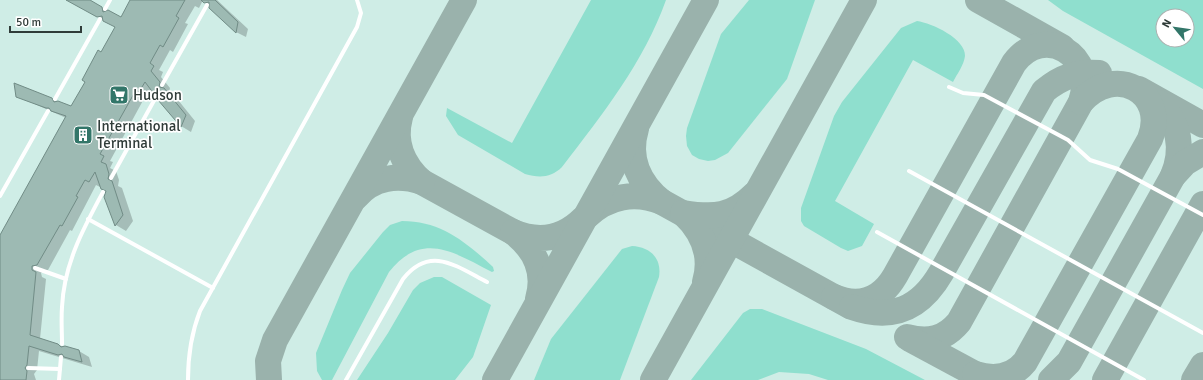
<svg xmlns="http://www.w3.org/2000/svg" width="1203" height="380" font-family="Signika,sans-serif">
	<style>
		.green { fill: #8fdfce; fill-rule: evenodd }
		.shadow { fill: #0003 }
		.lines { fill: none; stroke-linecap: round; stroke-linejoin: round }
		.taxiway { stroke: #9ab2ac; stroke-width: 26 }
		.building { fill: #9dbab3; stroke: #718c86 }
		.lane { stroke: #fff; stroke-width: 4 }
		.labels { text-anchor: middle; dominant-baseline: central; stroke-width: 3.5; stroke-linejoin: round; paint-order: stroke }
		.poi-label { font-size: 15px; fill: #303c39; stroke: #fff; text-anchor: start }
	</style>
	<rect width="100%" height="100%" fill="#cfede6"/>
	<g class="green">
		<path d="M591,0H666C644,62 602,115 562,167C551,178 539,178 525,174L458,135L446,116L447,108L512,143Z"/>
		<polygon points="749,0 815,0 787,79 728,153 715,160 708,161 699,159 692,155 687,146 686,136 687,128 721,34"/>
		<path d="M1048,0H1203V89L1063,11ZM1163,16H1187V40H1163Z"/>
		<path d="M917,21C932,23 966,39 965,56C964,65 957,74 953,82L913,60L835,201L874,224L862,246L848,251L841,248L804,226L801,221V208L834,116L842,102L901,28Z"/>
		<path d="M402,221C441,221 466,242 493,267L494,271L492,272C455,253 422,230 389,272L332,380H322L317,371L316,353L342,290L350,273L383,232L390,225Z"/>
		<path d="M632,246C650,247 662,258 659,277L620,380H534L551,339L622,249Z"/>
		<polygon points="434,277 442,277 491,305 473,357 455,380 357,380 388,333 413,290 420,283"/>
		<polygon points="750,309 762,309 866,349 925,380 828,380 809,374 779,372 758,380 691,380 743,313"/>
	</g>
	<polygon class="shadow" points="69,0 88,0 121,18 131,0 217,0 248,29 246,37 236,32 210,5 203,0 199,8 195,6 185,23 188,24 173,52 170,50 159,70 163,72 161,77 170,88 169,92 174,95 195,121 191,132 181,126 159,99 160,96 153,91 150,97 146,95 110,161 113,162 110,168 116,171 119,180 118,186 122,188 133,221 126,231 116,225 105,197 107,191 101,185 100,187 96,185 72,231 70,230 48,270 44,270 41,273 42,277 46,279 40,339 79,351 89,357 92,367 39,351 37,370 34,374 36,380 0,380 0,237 66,118 17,96 51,99 72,107 116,27"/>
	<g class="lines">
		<g class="taxiway">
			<polyline points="978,0 1062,47"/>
			<polyline points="1139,89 1203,125"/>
			<path d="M1159,103C1180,124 1184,149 1173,176"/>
			<polyline points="422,182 513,232"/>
			<path d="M356,197C373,177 398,174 422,182C403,165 393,143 400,117"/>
			<polyline points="662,202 850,306"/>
			<path d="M587,216C608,196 635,191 662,202C639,184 627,158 636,129"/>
			<path d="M705,282C713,255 703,232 683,213C714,218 732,217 755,194"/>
			<path d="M834,297C860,308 881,300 895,276L1014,63C1044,23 1097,55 1081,102L959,322C945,339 928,343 907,337"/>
			<path d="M538,299C546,272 535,249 513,232C539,243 563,239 583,219"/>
			<path d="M852,307C892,321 920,309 941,273L1044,91C1061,77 1077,71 1099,73"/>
			<polyline points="910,339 986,380"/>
			<path d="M975,374C994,380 1012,378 1025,362L1150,139C1168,92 1115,63 1081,102"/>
			<polyline points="269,380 268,361 275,340 464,0"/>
			<polyline points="495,380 706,0"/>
			<polyline points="653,380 864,0"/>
			<polyline points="1051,380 1069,362 1173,176 1185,163 1203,152"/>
			<polyline points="1105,380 1203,204"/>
			<polyline points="1194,380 1203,365"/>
		</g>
	</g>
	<g class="building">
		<polygon points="66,0 90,0 102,7 103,12 108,10 121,17 130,0 185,0 176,16 179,18 163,47 160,45 150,63 154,66 151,71 160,82 159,87 164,88 186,115 181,127 158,100 159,95 154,94 145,82 139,92 136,90 100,154 104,156 101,162 106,164 109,174 108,179 112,181 123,215 115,226 104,197 106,191 101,189 95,172 89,182 85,180 76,196 78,197 62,226 60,225 37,265 32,266 32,270 36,272 30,335 58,344 61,347 65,346 79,350 82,362 64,357 62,354 58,355 29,346 27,365 25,368 27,371 26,380 0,380 0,235 66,116 51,111 49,108 46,108 16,97 14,83 52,98 54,102 58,101 71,106 85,82 82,80 98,50 101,52 115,27 103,21 102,16 97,17"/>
		<polygon points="201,0 215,0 238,22 236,33 209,8 209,2 204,3"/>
	</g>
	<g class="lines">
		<g class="lane">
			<polyline points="105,9 110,0"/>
			<polyline points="162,85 207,5"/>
			<polyline points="949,87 963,93 984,95 1068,140 1090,160 1118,169 1203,215"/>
			<polyline points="55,99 100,19"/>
			<polyline points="909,171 1203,333"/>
			<polyline points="111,178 156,97"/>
			<polyline points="0,196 48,111"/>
			<polyline points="88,219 213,288"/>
			<polyline points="877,232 1144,380"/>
			<polyline points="35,268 66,279"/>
			<path d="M62,344C62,332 61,319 62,307C64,264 83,229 103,192"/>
			<polyline points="28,368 60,369"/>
			<polyline points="59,380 61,357"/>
			<path d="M188,380C188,356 191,334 200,311L357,27L361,13L357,0"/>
			<path d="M346,380L403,279C430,245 456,266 487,282"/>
		</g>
	</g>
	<defs>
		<g id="supermarket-square" transform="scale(1)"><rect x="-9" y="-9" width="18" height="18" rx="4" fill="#327669" stroke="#fff"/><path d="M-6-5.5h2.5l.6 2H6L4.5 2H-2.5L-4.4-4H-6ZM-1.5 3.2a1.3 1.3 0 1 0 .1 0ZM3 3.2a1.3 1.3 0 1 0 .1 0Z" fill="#fff"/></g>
		<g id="building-square" transform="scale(1)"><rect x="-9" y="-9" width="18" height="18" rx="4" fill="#327669" stroke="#fff"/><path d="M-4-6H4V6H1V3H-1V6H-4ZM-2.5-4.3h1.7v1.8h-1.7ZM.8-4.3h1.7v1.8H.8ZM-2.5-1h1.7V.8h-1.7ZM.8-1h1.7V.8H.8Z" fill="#fff"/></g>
	</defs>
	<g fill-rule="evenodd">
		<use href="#supermarket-square" x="119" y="95"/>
		<use href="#building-square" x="83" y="135"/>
	</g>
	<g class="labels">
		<g class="poi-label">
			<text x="133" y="95">Hudson</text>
			<text x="97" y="126">International<tspan x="97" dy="17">Terminal</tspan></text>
		</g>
	</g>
	<g transform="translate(1175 28) rotate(299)"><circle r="19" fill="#ffffff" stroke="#acb1b0"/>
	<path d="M0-3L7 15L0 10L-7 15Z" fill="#327669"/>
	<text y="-6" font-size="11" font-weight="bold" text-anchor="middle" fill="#303c39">N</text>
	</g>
	<path d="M10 26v6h71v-6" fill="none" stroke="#303c39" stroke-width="2"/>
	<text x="16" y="26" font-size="12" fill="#303c39" stroke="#ffffff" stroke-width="3" paint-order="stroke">50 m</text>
</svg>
